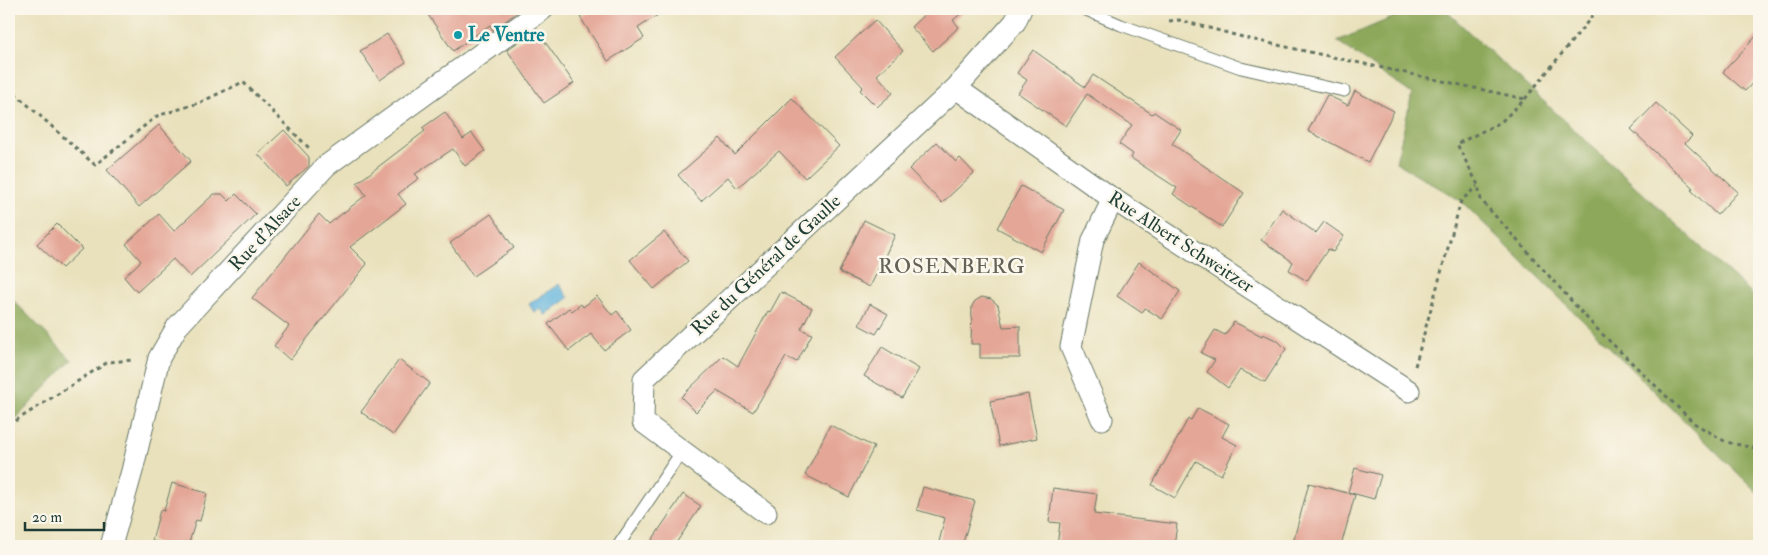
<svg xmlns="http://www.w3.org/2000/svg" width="1768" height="555" font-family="'IM FELL Double Pica',serif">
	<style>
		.forest { fill: #8da85a; stroke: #567247 }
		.water { fill: #60b3dc; stroke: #407888 }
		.building { fill: #e4a696 }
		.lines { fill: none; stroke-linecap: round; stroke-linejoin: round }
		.service-casing { stroke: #667664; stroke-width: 13 }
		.minor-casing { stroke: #667664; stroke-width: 23 }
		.path { stroke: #667664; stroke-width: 3; stroke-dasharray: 4 4; stroke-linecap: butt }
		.service { stroke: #fff; stroke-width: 11 }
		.minor { stroke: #fff; stroke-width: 21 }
		.culture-dot { fill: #0f9aa8; stroke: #fbf7ec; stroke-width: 2 }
		.labels { text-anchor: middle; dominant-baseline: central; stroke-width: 5; stroke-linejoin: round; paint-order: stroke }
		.culture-label { font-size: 19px; font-weight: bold; fill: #0d838f; stroke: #fbf7ec; text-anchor: start }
		.street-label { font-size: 19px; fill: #1f3d34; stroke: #fbf7ec }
		.quarter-label { font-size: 21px; letter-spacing: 1px; fill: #646256; stroke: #fbf7ec }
	</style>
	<rect width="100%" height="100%" fill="#fbf7ec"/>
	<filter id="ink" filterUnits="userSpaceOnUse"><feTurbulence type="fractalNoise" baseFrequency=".02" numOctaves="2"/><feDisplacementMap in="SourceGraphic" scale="10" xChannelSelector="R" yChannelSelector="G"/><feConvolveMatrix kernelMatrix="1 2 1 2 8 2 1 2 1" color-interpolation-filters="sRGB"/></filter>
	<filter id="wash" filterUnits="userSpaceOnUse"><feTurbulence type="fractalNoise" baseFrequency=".0096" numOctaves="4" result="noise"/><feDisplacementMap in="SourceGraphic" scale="20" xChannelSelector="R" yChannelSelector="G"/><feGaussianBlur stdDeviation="1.12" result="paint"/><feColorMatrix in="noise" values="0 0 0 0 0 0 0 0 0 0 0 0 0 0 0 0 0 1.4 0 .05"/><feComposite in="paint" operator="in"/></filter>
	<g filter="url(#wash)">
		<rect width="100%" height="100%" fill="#e9e1bc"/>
		<g class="forest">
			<polygon points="1413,9 1444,9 1759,301 1759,494 1461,201 1396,162 1412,94 1337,41"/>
			<polygon points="9,296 72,360 9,426"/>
		</g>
		<polygon class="water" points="559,284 569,298 545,315 541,309 534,312 529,304"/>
		<g id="blocks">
			<g class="building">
				<polygon points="424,9 522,9 493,30 490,25 453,51"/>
				<polygon points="593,9 667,9 638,28 644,38 608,61 580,17"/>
				<polygon points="930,9 967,9 953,20 959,27 933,51 911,27"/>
				<polygon points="875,20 903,51 877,75 893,93 877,107 860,90 863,87 835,57"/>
				<polygon points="536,29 574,83 544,103 507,50"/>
				<polygon points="1759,33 1759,76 1745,91 1723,72"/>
				<polygon points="387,34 406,62 380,80 360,51"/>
				<polygon points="1033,50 1085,87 1093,75 1152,114 1154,112 1181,130 1172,144 1244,193 1222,227 1173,194 1177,188 1131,158 1133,154 1119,144 1132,125 1087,94 1066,126 1018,93 1027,80 1017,73"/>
				<polygon points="1355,91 1394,111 1368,162 1308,131 1327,95 1348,105"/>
				<polygon points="792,98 839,146 805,178 779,151 737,188 728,177 701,201 678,175 720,138 735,155"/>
				<polygon points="1656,103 1692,136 1685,143 1738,192 1717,215 1691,190 1693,188 1631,129"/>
				<polygon points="445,112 463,139 472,133 485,151 465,166 453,149 415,174 419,178 398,194 406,204 350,247 367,264 290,360 274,346 289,326 252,298 319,214 329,224 366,195 357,183 425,131 422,128"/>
				<polygon points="159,125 191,161 139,207 107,170"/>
				<polygon points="284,130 309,157 309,166 286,186 258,154"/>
				<polygon points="937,142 956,162 960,158 974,173 942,203 909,169"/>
				<polygon points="1021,186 1064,210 1041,252 997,228"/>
				<polygon points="214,194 222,194 229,201 236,194 256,214 190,277 173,259 137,292 124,277 141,261 126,244 159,214 174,231"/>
				<polygon points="1282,209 1316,233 1324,222 1344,236 1333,252 1328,249 1307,281 1289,270 1293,262 1261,240"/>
				<polygon points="491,214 514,248 473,276 450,243"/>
				<polygon points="864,220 895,235 870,287 839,272"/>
				<polygon points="57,224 82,249 62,268 37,244"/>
				<polygon points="664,232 688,261 654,289 630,260"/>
				<polygon points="1139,262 1180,291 1162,319 1145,308 1142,313 1117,296"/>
				<polygon points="781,292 812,308 801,329 812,334 797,362 786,357 753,412 717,391 696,412 681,397 723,356 738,366 768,311 770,312"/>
				<polygon points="597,296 612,315 617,311 631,330 604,350 591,334 569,351 548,324 569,308 572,311 581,304 583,307"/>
				<polygon points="982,297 991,299 998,305 1003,327 1020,326 1020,358 980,358 980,344 971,344 972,306 975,301"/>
				<polygon points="870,304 888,314 876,334 859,325"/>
				<polygon points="1234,322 1262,336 1263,334 1278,341 1286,349 1265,382 1240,370 1228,388 1207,372 1215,360 1201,353 1215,330 1225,335"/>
				<polygon points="882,347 919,369 902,398 864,376"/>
				<polygon points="399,360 430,383 393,435 361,412"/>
				<polygon points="1028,394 1037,438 999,446 990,401"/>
				<polygon points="1198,408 1229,424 1222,437 1237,445 1221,475 1196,461 1175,498 1152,485 1188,419 1191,420"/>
				<polygon points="830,425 874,447 849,497 805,475"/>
				<polygon points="1355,468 1381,475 1374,499 1348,492"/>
				<polygon points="172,483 207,493 200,521 196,520 188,546 171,546 152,541 160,510 164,511"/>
				<polygon points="1309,483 1355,495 1341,546 1292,546"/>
				<polygon points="923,487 975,501 962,546 938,546 945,518 917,510"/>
				<polygon points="1053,488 1097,494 1094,514 1177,524 1174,546 1057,546 1060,523 1049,522"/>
				<polygon points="683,494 701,506 674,546 648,546"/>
			</g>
		</g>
	</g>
	<g filter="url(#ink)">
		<use href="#blocks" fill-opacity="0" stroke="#667664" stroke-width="1"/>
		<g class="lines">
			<g class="service-casing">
				<g id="service">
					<polyline points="1084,9 1121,25 1241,68 1344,91"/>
					<polyline points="618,546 682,451"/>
				</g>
			</g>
			<g class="minor-casing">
				<g id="minor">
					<polyline points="956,88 1113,199 1409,391"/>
					<polyline points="1102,419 1071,347 1093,240 1113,199"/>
					<polyline points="766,513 643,422 644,379 956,88 1015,22 1021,9"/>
					<polyline points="111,546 132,471 159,358 177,327 326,166 543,9"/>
				</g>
			</g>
			<g class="path">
				<polyline points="1598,9 1525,99 1501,122 1457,144 1478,185 1481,200 1594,326 1694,423 1726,442 1759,449"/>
				<polyline points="1169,21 1179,20 1250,39 1525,99"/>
				<polyline points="9,88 95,165 157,116 199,103 243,82 310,149"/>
				<polyline points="1415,366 1461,201 1477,186"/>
				<polyline points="9,425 108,362 133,360"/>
			</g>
			<use href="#service" class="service"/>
			<use href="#minor" class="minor"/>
		</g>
	</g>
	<circle class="culture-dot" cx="458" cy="35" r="5"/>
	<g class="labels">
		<g class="culture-label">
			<text x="468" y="35">Le Ventre</text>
		</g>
		<g class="street-label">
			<text transform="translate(265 233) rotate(-47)">Rue d'Alsace</text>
			<text transform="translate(1181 242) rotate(33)">Rue Albert Schweitzer</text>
			<text transform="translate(766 265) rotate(-43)">Rue du Général de Gaulle</text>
		</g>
		<g class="quarter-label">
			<text x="952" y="266">ROSENBERG</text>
		</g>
	</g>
	<rect width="1768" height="555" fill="none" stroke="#fbf7ec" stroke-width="30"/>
	<path d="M25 522v8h79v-8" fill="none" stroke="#1f3d34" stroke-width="2.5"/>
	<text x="32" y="522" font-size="15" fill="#1f3d34" stroke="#fbf7ec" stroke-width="4" paint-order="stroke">20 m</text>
</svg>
